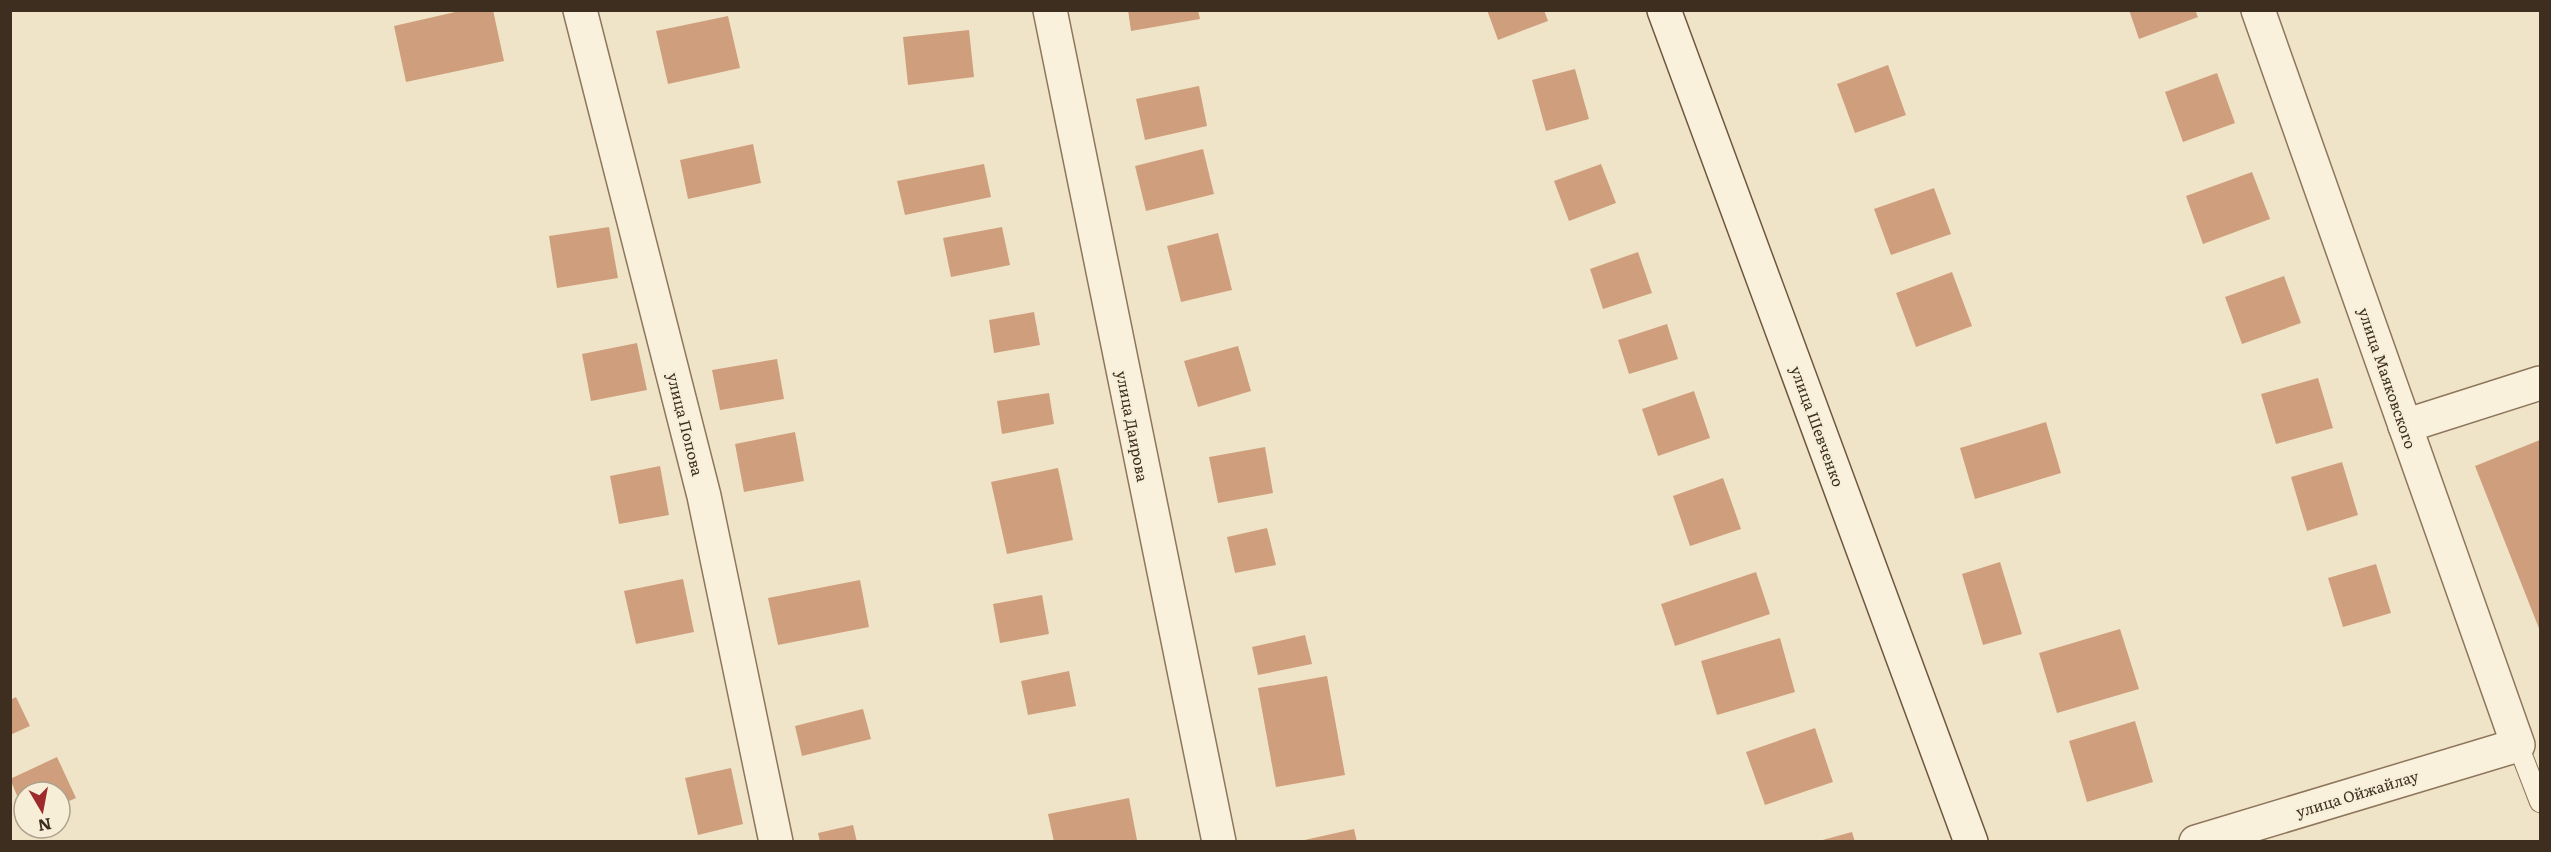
<svg xmlns="http://www.w3.org/2000/svg" width="2551" height="852" font-family="Literata,serif">
	<style>
		.building { fill: #cf9f7d }
		.lines { fill: none; stroke-linecap: round; stroke-linejoin: round }
		.lane-casing { stroke: #8d765c; stroke-width: 22 }
		.street-casing { stroke: #8d765c; stroke-width: 36 }
		.secondary-casing { stroke: #6f573f; stroke-width: 36 }
		.lane { stroke: #faf1dc; stroke-width: 20 }
		.street { stroke: #faf1dc; stroke-width: 33 }
		.secondary { stroke: #faf1dc; stroke-width: 33 }
		.labels { text-anchor: middle; dominant-baseline: central; stroke-width: 4.5; stroke-linejoin: round; paint-order: stroke }
		.street-label { font-size: 15px; fill: #3d2e20; stroke: #f7eed8 }
	</style>
	<rect width="100%" height="100%" fill="#f0e4c8"/>
	<g class="building">
		<polygon points="464,10 493,10 504,61 406,82 394,26"/>
		<polygon points="1128,10 1198,10 1200,19 1131,31"/>
		<polygon points="1487,10 1544,10 1548,21 1498,40"/>
		<polygon points="2129,10 2195,10 2198,17 2139,39"/>
		<polygon points="728,16 740,68 668,84 656,31"/>
		<polygon points="969,30 974,77 908,85 903,37"/>
		<polygon points="1888,65 1906,115 1855,133 1837,84"/>
		<polygon points="1575,69 1589,119 1546,131 1532,80"/>
		<polygon points="2217,73 2235,123 2183,142 2165,92"/>
		<polygon points="1199,86 1207,126 1145,140 1136,99"/>
		<polygon points="753,144 761,183 688,199 680,160"/>
		<polygon points="1203,149 1214,194 1146,211 1135,166"/>
		<polygon points="984,164 991,197 905,215 897,181"/>
		<polygon points="1601,164 1616,203 1569,221 1554,181"/>
		<polygon points="2252,172 2270,219 2203,244 2186,196"/>
		<polygon points="1934,188 1951,234 1891,255 1874,209"/>
		<polygon points="609,227 618,278 557,288 549,236"/>
		<polygon points="1002,227 1010,265 951,277 943,238"/>
		<polygon points="1218,233 1232,290 1181,302 1167,246"/>
		<polygon points="1638,252 1652,293 1603,309 1590,269"/>
		<polygon points="1952,272 1972,326 1916,347 1896,293"/>
		<polygon points="2284,276 2301,323 2242,344 2225,297"/>
		<polygon points="1034,312 1040,345 994,353 989,320"/>
		<polygon points="1667,324 1678,359 1629,374 1618,340"/>
		<polygon points="637,343 647,390 591,401 582,354"/>
		<polygon points="1238,346 1251,391 1198,407 1184,361"/>
		<polygon points="777,359 784,399 720,410 712,370"/>
		<polygon points="2318,378 2333,428 2276,444 2261,394"/>
		<polygon points="1694,391 1710,438 1658,456 1642,409"/>
		<polygon points="1049,393 1054,424 1002,434 997,401"/>
		<polygon points="2046,422 2061,473 1975,499 1960,448"/>
		<polygon points="795,432 804,481 744,492 735,444"/>
		<polygon points="2540,440 2540,631 2475,466"/>
		<polygon points="1265,447 1273,493 1218,503 1209,457"/>
		<polygon points="2342,462 2358,515 2307,531 2291,477"/>
		<polygon points="660,466 669,515 619,524 610,476"/>
		<polygon points="1058,468 1073,540 1007,554 991,482"/>
		<polygon points="1723,478 1741,529 1690,546 1673,496"/>
		<polygon points="1267,528 1276,565 1235,573 1227,537"/>
		<polygon points="2000,562 2022,634 1983,645 1962,574"/>
		<polygon points="2376,564 2391,613 2343,627 2328,578"/>
		<polygon points="1756,572 1770,614 1675,646 1661,604"/>
		<polygon points="683,579 694,632 636,644 624,591"/>
		<polygon points="860,580 869,627 778,645 768,598"/>
		<polygon points="1042,595 1049,634 1000,643 993,604"/>
		<polygon points="2120,629 2139,689 2057,713 2039,653"/>
		<polygon points="1305,635 1312,664 1258,675 1252,647"/>
		<polygon points="1780,638 1795,692 1717,715 1701,661"/>
		<polygon points="1069,671 1076,706 1028,715 1021,681"/>
		<polygon points="1327,676 1345,775 1276,787 1258,688"/>
		<polygon points="16,697 30,726 10,735 10,700"/>
		<polygon points="863,709 871,739 802,756 795,726"/>
		<polygon points="2135,721 2153,782 2087,802 2069,741"/>
		<polygon points="1815,728 1833,782 1765,805 1746,752"/>
		<polygon points="57,757 76,798 60,805 60,792 24,792 24,812 10,779"/>
		<polygon points="731,768 743,824 698,835 685,778"/>
		<polygon points="1129,798 1137,840 1054,842 1048,814"/>
		<polygon points="853,825 857,842 820,842 818,833"/>
		<polygon points="1354,829 1357,842 1300,842 1300,841"/>
		<polygon points="1852,832 1855,842 1819,842 1819,841"/>
	</g>
	<g class="lines">
		<g class="lane-casing">
			<polyline id="lane" points="2518,745 2540,802"/>
		</g>
		<g class="street-casing">
			<g id="street">
				<polyline points="580,10 704,496 776,842"/>
				<polyline points="1050,10 1219,842"/>
				<polyline points="2405,426 2540,383"/>
				<polyline points="2196,842 2518,745 2258,10"/>
			</g>
		</g>
		<g class="secondary-casing">
			<polyline id="secondary" points="1664,10 1971,842"/>
		</g>
		<use href="#lane" class="lane"/>
		<use href="#street" class="street"/>
		<use href="#secondary" class="secondary"/>
	</g>
	<g class="labels">
		<g class="street-label">
			<text transform="translate(2388 378) rotate(71)">улица Маяковского</text>
			<text transform="translate(686 424) rotate(76)">улица Попова</text>
			<text transform="translate(1133 426) rotate(79)">улица Даирова</text>
			<text transform="translate(1818 426) rotate(70)">улица Шевченко</text>
			<text transform="translate(2357 793) rotate(-17)">улица Ойжайлау</text>
		</g>
	</g>
	<rect width="2551" height="852" fill="none" stroke="#3d2e20" stroke-width="24"/>
	<g transform="translate(42 810) rotate(170)"><circle r="28" fill="#f7eed8" stroke="#ada18e" stroke-width="1.5"/>
	<path d="M0-4.5L10 22L0 15L-10 22Z" fill="#9e2a2b"/>
	<text y="-9" font-size="16" font-weight="bold" text-anchor="middle" fill="#3d2e20">N</text>
	</g>
</svg>
